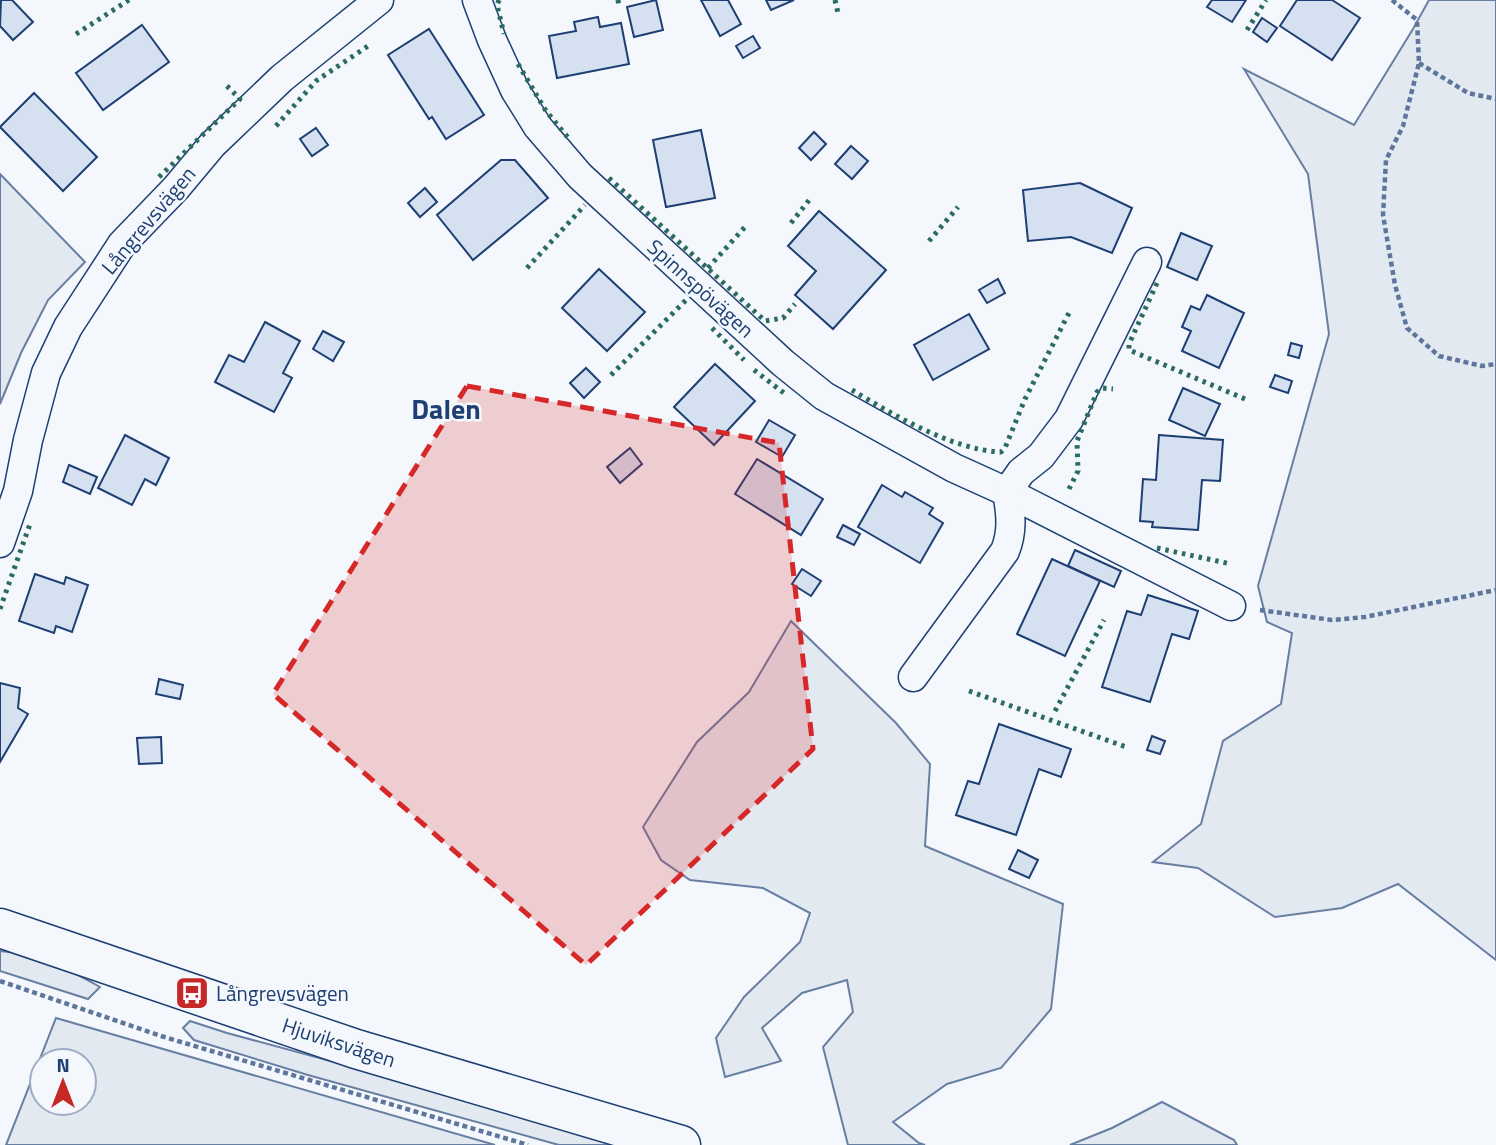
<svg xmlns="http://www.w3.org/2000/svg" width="1496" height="1145" font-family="'Titillium Web',sans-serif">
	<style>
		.green { fill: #e3e9f0; stroke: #687fa3; stroke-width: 2; fill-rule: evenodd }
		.building { fill: #d5e0f0; stroke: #1d3f73; stroke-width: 2 }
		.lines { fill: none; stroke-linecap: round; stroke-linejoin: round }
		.street-casing { stroke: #1d3f73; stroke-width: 31 }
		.primary-casing { stroke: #1d3f73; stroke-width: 41 }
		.path { stroke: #5e769c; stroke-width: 4.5; stroke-dasharray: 5 3.5; stroke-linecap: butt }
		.street { stroke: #f4f7fb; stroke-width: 28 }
		.primary { stroke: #f4f7fb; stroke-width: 38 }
		.hedge { stroke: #2c6c60; stroke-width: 5; stroke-dasharray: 3.5 5; stroke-linecap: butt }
		.marked { fill: #d62828; fill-opacity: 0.2; stroke: #d62828; stroke-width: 5; stroke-dasharray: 14 9; stroke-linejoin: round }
		.labels { text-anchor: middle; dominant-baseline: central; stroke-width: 5; stroke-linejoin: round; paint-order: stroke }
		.street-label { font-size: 21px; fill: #1d3f73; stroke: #f4f7fb }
		.poi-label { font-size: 21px; fill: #1d3f73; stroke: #f4f7fb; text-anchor: start }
		.district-label { font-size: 28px; font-weight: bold; fill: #1d3f73; stroke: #f4f7fb }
	</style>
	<rect width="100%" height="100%" fill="#f4f7fb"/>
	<g class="green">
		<polygon points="1429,0 1496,0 1496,960 1398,884 1342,908 1275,917 1198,868 1153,862 1201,824 1223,741 1281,704 1292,633 1267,622 1258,586 1329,334 1308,174 1244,69 1354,125 1413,29"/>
		<polygon points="0,174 85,262 48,300 21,353 0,404"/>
		<polygon points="791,621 896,723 930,764 925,846 1063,904 1051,1009 1001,1068 947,1084 893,1122 919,1143 925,1145 848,1145 823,1047 853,1012 847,980 802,993 762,1028 781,1061 725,1077 716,1038 744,997 800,942 810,913 763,888 690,880 661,860 643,827 697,742 749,692"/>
		<path d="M0,951C36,954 69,969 100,987L88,999L0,971Z"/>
		<path d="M56,1018L495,1145H6ZM42,1061H84V1103H42Z"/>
		<polygon points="190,1021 227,1033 404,1081 623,1145 559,1145 308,1075 194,1040 183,1028"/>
		<polygon points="1162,1102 1234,1140 1237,1145 1070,1145 1112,1128"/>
	</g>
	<g class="building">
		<polygon points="1,0 12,0 33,22 13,40 0,26"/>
		<polygon points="656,0 663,30 634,37 627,7"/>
		<polygon points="701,0 728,0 741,24 720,36"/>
		<polygon points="766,0 794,0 771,10"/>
		<polygon points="1212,0 1246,0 1232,22 1207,7"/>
		<polygon points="1297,0 1332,0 1360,18 1332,60 1280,26"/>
		<polygon points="598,17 600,27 621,23 629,64 557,78 549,36 576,31 574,22"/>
		<polygon points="1262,18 1277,28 1267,42 1253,32"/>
		<polygon points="142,25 169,62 103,110 76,73"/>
		<polygon points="429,29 484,115 446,139 432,117 429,119 388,55"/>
		<polygon points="753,36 760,48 743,58 736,46"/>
		<polygon points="34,93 97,157 63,191 0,127"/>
		<polygon points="316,128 328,145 312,156 300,139"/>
		<polygon points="701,130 715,198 666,207 653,140"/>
		<polygon points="814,132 826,144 811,160 799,148"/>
		<polygon points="851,146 868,161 852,179 835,164"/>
		<polygon points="501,160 515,160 548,198 473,260 437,215"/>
		<polygon points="1080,183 1132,208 1112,253 1071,237 1028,241 1023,190"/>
		<polygon points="425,188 437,202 420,217 408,203"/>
		<polygon points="819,211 886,270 833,329 795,295 816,271 788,246"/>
		<polygon points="1181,233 1212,246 1197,280 1167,267"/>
		<polygon points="599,269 645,312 607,351 562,308"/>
		<polygon points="998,279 1005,293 987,303 979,290"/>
		<polygon points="1207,295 1244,313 1219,368 1182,351 1191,331 1182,327 1191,306 1200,310"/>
		<polygon points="969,314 989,349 933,380 914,345"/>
		<polygon points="265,322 300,341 283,373 292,378 274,412 215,382 229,355 244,362"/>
		<polygon points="323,331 344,342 333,361 313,349"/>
		<polygon points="1291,343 1302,346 1299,358 1288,355"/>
		<polygon points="715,364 755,401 714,445 674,407"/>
		<polygon points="586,368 600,382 584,398 570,383"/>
		<polygon points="1275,375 1292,381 1288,393 1270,387"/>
		<polygon points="1183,388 1220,404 1205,436 1169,420"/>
		<polygon points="769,420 795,435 782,457 756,442"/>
		<polygon points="125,435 169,458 156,485 145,479 132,505 98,488"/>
		<polygon points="1159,435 1223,440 1220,481 1202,480 1198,530 1152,527 1153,522 1140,521 1143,479 1156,480"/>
		<polygon points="630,448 642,464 620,483 607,467"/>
		<polygon points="757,459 823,499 801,535 735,494"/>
		<polygon points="69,465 97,477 90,494 63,482"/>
		<polygon points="882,485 902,497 905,492 933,508 929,514 943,523 920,563 858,527"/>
		<polygon points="843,525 860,534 854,545 837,537"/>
		<polygon points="1075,550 1121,571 1114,587 1068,566"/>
		<polygon points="1052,559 1100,581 1065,656 1017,634"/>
		<polygon points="802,569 821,581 811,596 792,584"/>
		<polygon points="35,574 64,584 66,577 88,585 72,632 56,626 54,633 19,621"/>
		<polygon points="1148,595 1198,611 1189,639 1172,634 1150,702 1102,687 1127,611 1141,615"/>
		<polygon points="159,679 183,685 180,699 156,694"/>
		<polygon points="0,683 20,688 18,708 28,714 0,762"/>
		<polygon points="999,724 1071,749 1061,777 1039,769 1016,835 956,815 968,781 979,784"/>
		<polygon points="1152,736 1165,741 1160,754 1147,750"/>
		<polygon points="161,737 162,763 139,764 137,738"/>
		<polygon points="1018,850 1038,860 1029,878 1009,869"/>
	</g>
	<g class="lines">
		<g class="street-casing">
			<g id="street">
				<polyline points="477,0 492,40 515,90 538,127 580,176 783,363 824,396 954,468 1007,492 1231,606"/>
				<polyline points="0,543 18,491 28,440 46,373 68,327 122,244 176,188 212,145 282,78 379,0"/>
				<path d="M913,677L1005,551C1013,531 1011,514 1007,492L1021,472L1041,456L1069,419L1147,262"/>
			</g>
		</g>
		<g class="primary-casing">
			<polyline id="primary" points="0,928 356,1049 681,1145"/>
		</g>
		<g class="path">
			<polyline points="1392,0 1417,20 1419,63 1403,126 1386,160 1383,215 1395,285 1407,328 1439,356 1482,366 1496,364"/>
			<polyline points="1419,63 1468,93 1496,99"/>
			<polyline points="1260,610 1332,620 1365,617 1496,590"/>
			<polyline points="0,981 161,1036 528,1145"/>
		</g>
		<use href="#street" class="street"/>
		<use href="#primary" class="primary"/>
		<g class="hedge">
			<polyline points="499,0 497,5 504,34"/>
			<polyline points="618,0 619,7"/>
			<polyline points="835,0 838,13"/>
			<polyline points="1247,30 1266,0"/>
			<polyline points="76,34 129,0"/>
			<polyline points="518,64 546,111 570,140"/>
			<polyline points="276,126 316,81 368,46"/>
			<polyline points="159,177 240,99 224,83"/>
			<polyline points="609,178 765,321 783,318 795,304"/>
			<polyline points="791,223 810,199"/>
			<polyline points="929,241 958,207"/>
			<polyline points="527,268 585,205"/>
			<polyline points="708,268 745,227"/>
			<polyline points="1157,283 1129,344 1129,350 1245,399"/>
			<polyline points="712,328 744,360"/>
			<polyline points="754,370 784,393"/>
			<polyline points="611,375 686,300"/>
			<path d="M852,390C893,415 953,450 1001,452L1005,448L1025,399L1071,309"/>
			<polyline points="1069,489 1078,471 1077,441 1097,392 1102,388 1113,389"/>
			<polyline points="1157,548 1231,564"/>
			<polyline points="0,609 30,524"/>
			<polyline points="969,691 1129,748"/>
			<polyline points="1055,711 1104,620"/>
		</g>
	</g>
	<path class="marked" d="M467,386L779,443L813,749L586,965L273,694Z"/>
	<defs>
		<g id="bus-square" transform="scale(1.75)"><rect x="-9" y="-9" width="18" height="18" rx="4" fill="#c62828" stroke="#f4f7fb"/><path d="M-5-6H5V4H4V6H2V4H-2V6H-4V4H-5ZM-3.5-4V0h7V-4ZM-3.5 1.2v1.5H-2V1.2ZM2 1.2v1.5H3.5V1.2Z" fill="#fff"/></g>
	</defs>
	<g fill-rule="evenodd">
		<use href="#bus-square" x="192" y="993"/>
	</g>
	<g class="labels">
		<g class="street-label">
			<text transform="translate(148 220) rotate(-50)">Långrevsvägen</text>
			<text transform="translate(701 288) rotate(42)">Spinnspövägen</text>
			<text transform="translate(339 1042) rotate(18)">Hjuviksvägen</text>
		</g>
		<g class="poi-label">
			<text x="216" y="993">Långrevsvägen</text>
		</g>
		<g class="district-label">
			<text x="446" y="408">Dalen</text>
		</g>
	</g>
	<g transform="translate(63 1082)"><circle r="33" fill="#f4f7fb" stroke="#9eadc5" stroke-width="2"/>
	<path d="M0-5L12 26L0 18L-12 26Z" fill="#c62828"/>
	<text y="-10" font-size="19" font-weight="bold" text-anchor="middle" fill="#1d3f73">N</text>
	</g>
</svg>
